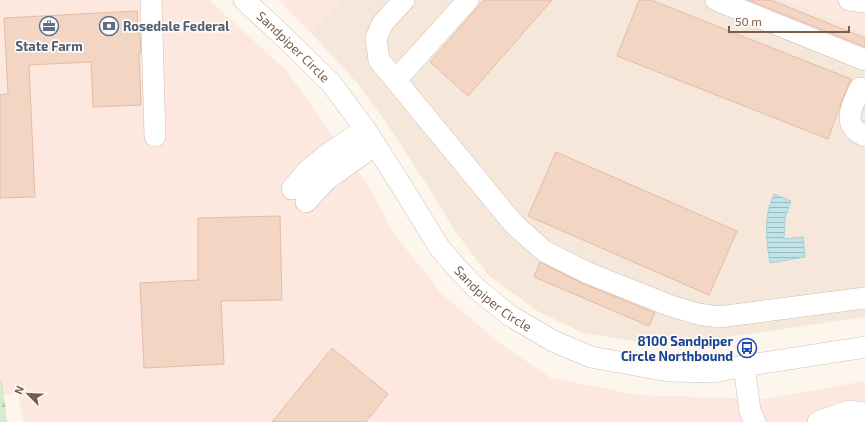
<svg xmlns="http://www.w3.org/2000/svg" width="865" height="422" font-family="'Exo 2',sans-serif">
	<style>
		.residential { fill: #f5e8da }
		.commercial { fill: #fde8e0 }
		.forest { fill: url(#forest-firs) }
		.water { fill: url(#water-rules); stroke: #a5d3da }
		.building { fill: #f3d5c3; stroke: #e6bba3 }
		.lines { fill: none; stroke-linecap: round; stroke-linejoin: round }
		.minor-casing { stroke: #d1beb0; stroke-width: 22 }
		.minor { stroke: #fff; stroke-width: 21 }
		.labels { text-anchor: middle; dominant-baseline: central; stroke-width: 3.5; stroke-linejoin: round; paint-order: stroke }
		.service-label { font-size: 13px; font-weight: bold; fill: #4e5e75; stroke: #fffaf3; text-anchor: start }
		.street-label { font-size: 13px; fill: #7a5c4d; stroke: #fffaf3 }
		.transit-label { font-size: 13px; font-weight: bold; fill: #164399; stroke: #fffaf3; text-anchor: end }
	</style>
	<defs>
		<pattern id="forest-firs" width="22" height="20" patternUnits="userSpaceOnUse"><rect width="22" height="20" fill="#d8ecc9"/><path d="M5 1l3.5 6h-7zM16 11l3.5 6h-7z" fill="#b4c2a5"/></pattern>
		<pattern id="water-rules" width="6" height="5" patternUnits="userSpaceOnUse"><rect width="6" height="5" fill="#bfe3e8"/><path d="M0 2.5h6" fill="none" stroke="#a0bbbe"/></pattern>
	</defs>
	<rect width="100%" height="100%" fill="#fdf6ec"/>
	<polygon class="residential" points="343,0 785,0 865,33 865,317 708,340 639,342 583,333 539,312 489,276 455,231 429,188 385,121 357,83 311,33"/>
	<g class="commercial">
		<polygon points="0,0 209,0 286,70 369,187 395,235 441,293 498,342 551,378 638,395 767,399 865,381 865,422 24,422 18,394 0,395"/>
		<polygon points="279,0 343,0 311,33"/>
		<polygon points="785,0 865,0 865,33"/>
	</g>
	<polygon class="forest" points="0,380 2,381 7,422 0,422"/>
	<path class="water" d="M774,194L791,201L785,218L784,239L803,237L805,257L770,263C767,247 765,228 768,212C769,206 772,200 774,194Z"/>
	<g class="building">
		<polygon points="484,0 552,0 468,96 430,62"/>
		<polygon points="639,0 651,0 851,79 843,98 828,139 617,56"/>
		<polygon points="748,0 771,0 865,38 865,47"/>
		<polygon points="137,11 138,33 140,33 141,53 139,53 141,105 93,107 91,62 29,65 35,197 0,198 0,95 8,94 4,18"/>
		<polygon points="556,152 737,231 709,295 528,216"/>
		<polygon points="280,216 282,300 221,301 224,364 144,368 140,283 198,280 198,218"/>
		<polygon points="540,262 584,284 655,313 649,326 534,277"/>
		<polygon points="332,348 388,394 366,422 272,422"/>
	</g>
	<g class="lines">
		<g class="minor-casing">
			<g id="minor">
				<polyline points="151,0 155,136"/>
				<path id="s1" d="M244,0L281,34L331,83L365,129L401,185L439,247L455,266L477,289L509,315L553,341L591,357L668,371L714,372L744,366L865,347"/>
				<polyline points="404,0 383,23 376,38 379,60 513,223 544,251 588,273 671,306 698,314 719,317 865,298"/>
				<polyline points="716,0 865,60"/>
				<polyline points="849,0 865,2"/>
				<polyline points="396,80 468,0"/>
				<path d="M860,88C852,107 840,125 865,136"/>
				<polyline points="292,189 308,170 325,156 365,129"/>
				<polyline points="306,202 325,181 375,145"/>
				<polyline points="744,366 750,411 755,422"/>
				<polyline points="818,422 849,411 865,413"/>
			</g>
		</g>
		<use href="#minor" class="minor"/>
	</g>
	<defs>
		<g id="office-ring" transform="scale(1)"><circle r="9.5" fill="#fffaf3" stroke="#5c6f8a" stroke-width="1.5"/><path d="M-6-3h4V-5.5h4V-3h4V5H-6ZM-1-4.5V-3h2v-1.5ZM-6 0V1H6V0Z" fill="#5c6f8a"/></g>
		<g id="bank-ring" transform="scale(1)"><circle r="9.5" fill="#fffaf3" stroke="#5c6f8a" stroke-width="1.5"/><path d="M-6-4H6V4H-6ZM0-2.3a2.3 2.3 0 1 0 0 4.6a2.3 2.3 0 1 0 0-4.6Z" fill="#5c6f8a"/></g>
		<g id="bus-ring" transform="scale(1)"><circle r="9.5" fill="#fffaf3" stroke="#1a4fb4" stroke-width="1.5"/><path d="M-5-6H5V4H4V6H2V4H-2V6H-4V4H-5ZM-3.5-4V0h7V-4ZM-3.5 1.2v1.5H-2V1.2ZM2 1.2v1.5H3.5V1.2Z" fill="#1a4fb4"/></g>
	</defs>
	<g fill-rule="evenodd">
		<use href="#office-ring" x="49" y="26"/>
		<use href="#bank-ring" x="109" y="26"/>
		<use href="#bus-ring" x="747" y="348"/>
	</g>
	<g class="labels">
		<g class="service-label">
			<text x="123" y="26">Rosedale Federal</text>
			<text x="49" y="46" text-anchor="middle">State Farm</text>
		</g>
		<g class="street-label">
			<text stroke="none"><textPath href="#s1" startOffset="68">Sandpiper Circle</textPath></text>
			<text stroke="none"><textPath href="#s1" startOffset="392">Sandpiper Circle</textPath></text>
		</g>
		<g class="transit-label">
			<text x="733" y="341">8100 Sandpiper<tspan x="733" dy="15">Circle Northbound</tspan></text>
		</g>
	</g>
	<g transform="translate(28 394) rotate(294)" stroke="#fffaf3" stroke-width="3" paint-order="stroke">
	<path d="M0-3L7 15L0 10L-7 15Z" fill="#7a5c4d"/>
	<text y="-6" font-size="11" font-weight="bold" text-anchor="middle" fill="#7a5c4d">N</text>
	</g>
	<path d="M729 26v6h120v-6" fill="none" stroke="#7a5c4d" stroke-width="2"/>
	<text x="735" y="26" font-size="12" fill="#7a5c4d" stroke="#fffaf3" stroke-width="3" paint-order="stroke">50 m</text>
</svg>
